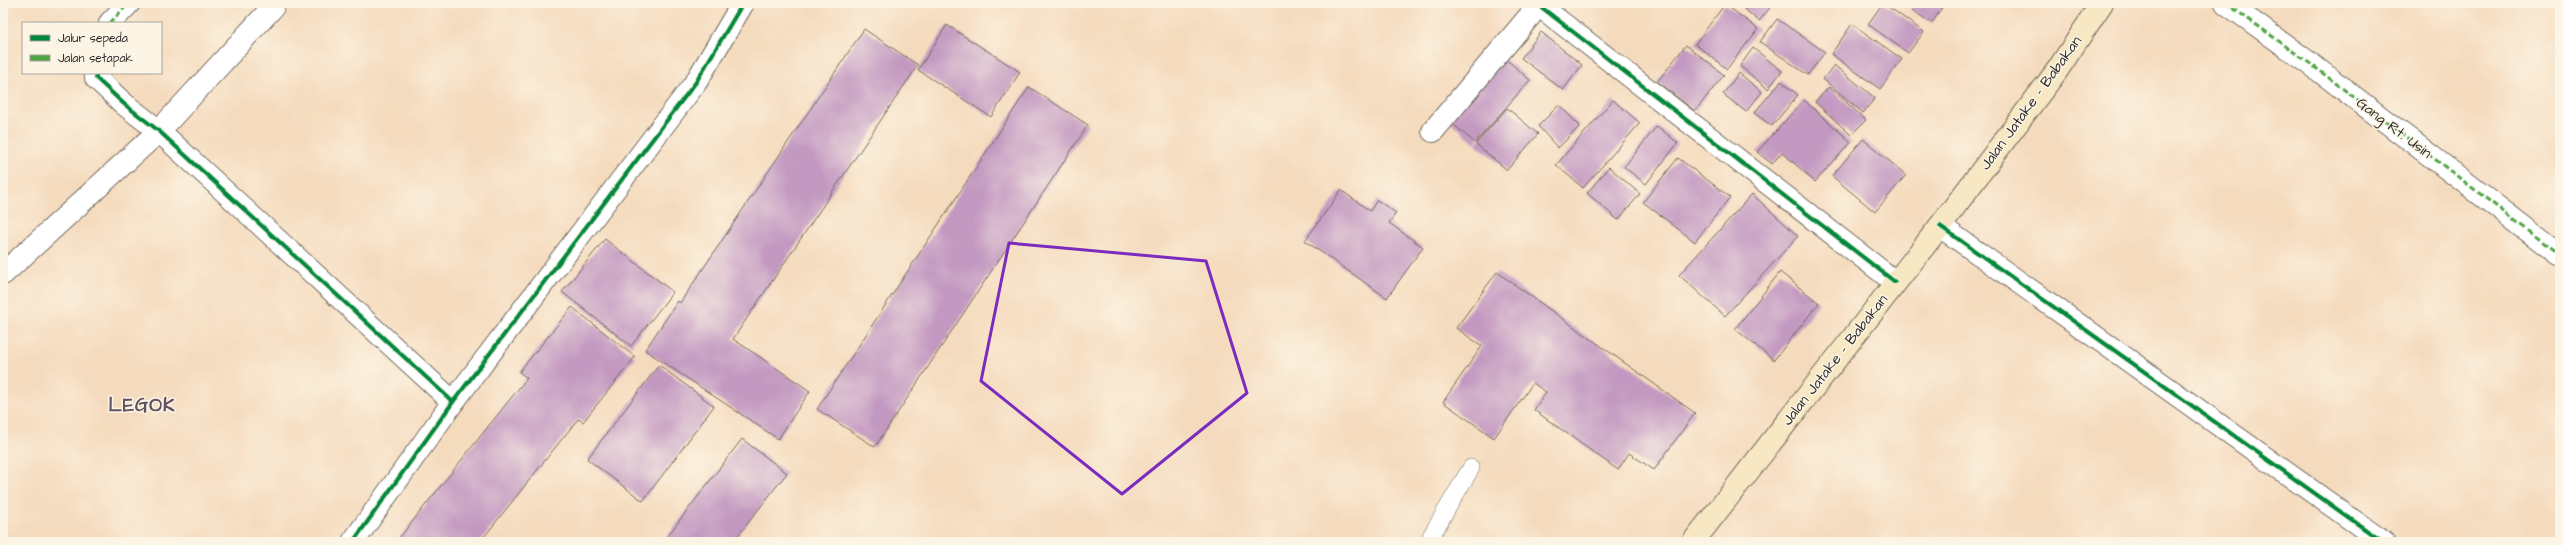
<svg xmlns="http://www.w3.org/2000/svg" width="2563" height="545" font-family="'Architects Daughter',sans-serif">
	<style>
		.building { fill: #c399c1 }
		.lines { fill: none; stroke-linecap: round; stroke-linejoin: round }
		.lane-casing { stroke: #72695e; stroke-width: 18 }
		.street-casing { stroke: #72695e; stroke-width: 24 }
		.secondary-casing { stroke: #72695e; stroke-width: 24 }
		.lane { stroke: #fff; stroke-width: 17 }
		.street { stroke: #fff; stroke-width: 22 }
		.secondary { stroke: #f7e8c3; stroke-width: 22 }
		.quiet { stroke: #51a443; stroke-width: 3; stroke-dasharray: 6 3; stroke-linecap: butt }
		.cycleway-casing { stroke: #fcf5e5; stroke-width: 6 }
		.cycleway { stroke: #00873e; stroke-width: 4 }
		.marked { fill: none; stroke: #7b2cbf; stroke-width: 3; stroke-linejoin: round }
		.labels { text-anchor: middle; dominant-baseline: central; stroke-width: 3; stroke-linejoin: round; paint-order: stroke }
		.street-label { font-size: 15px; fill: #2b2b2b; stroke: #fcf5e5 }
		.district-label { font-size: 19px; font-weight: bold; letter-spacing: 1px; fill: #605260; stroke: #fcf5e5 }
	</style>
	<rect width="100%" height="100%" fill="#fcf5e5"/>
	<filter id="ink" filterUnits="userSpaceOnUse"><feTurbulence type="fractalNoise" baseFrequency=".025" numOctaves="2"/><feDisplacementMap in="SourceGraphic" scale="8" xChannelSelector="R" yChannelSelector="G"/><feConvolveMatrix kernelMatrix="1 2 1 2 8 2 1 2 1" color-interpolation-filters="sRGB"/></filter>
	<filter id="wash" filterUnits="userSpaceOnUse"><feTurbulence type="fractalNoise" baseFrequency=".012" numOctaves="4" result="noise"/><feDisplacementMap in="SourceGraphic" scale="16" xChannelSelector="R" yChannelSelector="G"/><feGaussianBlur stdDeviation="0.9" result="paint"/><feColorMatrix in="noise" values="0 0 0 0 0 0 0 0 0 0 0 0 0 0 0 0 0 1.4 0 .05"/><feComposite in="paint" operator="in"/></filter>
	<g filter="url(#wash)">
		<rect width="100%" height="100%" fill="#f5dbbe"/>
		<g id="blocks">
			<g class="building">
				<polygon points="1737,3 1774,3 1759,21"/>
				<polygon points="1883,3 1924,32 1908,53 1868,24"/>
				<polygon points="1915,3 1945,3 1932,23 1911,10"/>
				<polygon points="1725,4 1758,29 1727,69 1695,44"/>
				<polygon points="1777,19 1825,52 1808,75 1760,42"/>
				<polygon points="1852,24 1902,59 1880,89 1831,54"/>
				<polygon points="947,25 1020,72 991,117 918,70"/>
				<polygon points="864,29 918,65 733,339 810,391 778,439 645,350 678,301 680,303"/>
				<polygon points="1541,32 1582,65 1563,90 1521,58"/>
				<polygon points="1686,45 1724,75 1695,111 1657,82"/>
				<polygon points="1753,48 1782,71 1768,89 1740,66"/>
				<polygon points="1500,54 1530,80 1475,143 1445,117"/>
				<polygon points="1834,65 1875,98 1863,113 1823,79"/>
				<polygon points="1739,73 1762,92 1746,112 1723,94"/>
				<polygon points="1781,81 1798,95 1772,126 1754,113"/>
				<polygon points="1029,87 1088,125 875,447 817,409"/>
				<polygon points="1829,87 1866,120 1851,135 1815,102"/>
				<polygon points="1613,100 1640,123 1583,188 1556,165"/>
				<polygon points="1804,100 1851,142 1815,182 1782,152 1772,164 1757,152"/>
				<polygon points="1559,105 1580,126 1558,148 1538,126"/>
				<polygon points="1507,108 1538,134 1507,170 1476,144"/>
				<polygon points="1657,126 1678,143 1646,184 1624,167"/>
				<polygon points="1863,139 1906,175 1875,212 1832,176"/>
				<polygon points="1678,158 1730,197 1695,242 1643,202"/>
				<polygon points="1609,167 1640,194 1618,220 1587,193"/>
				<polygon points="1341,190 1370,211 1377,200 1396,213 1389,223 1423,247 1387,298 1305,241"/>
				<polygon points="1752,194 1798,236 1725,316 1679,275"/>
				<polygon points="605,239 673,292 631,346 562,292"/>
				<polygon points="1497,272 1695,413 1654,470 1629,453 1618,470 1534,410 1546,392 1533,383 1494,438 1443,402 1482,346 1456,328"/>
				<polygon points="1780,272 1819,303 1774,360 1735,329"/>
				<polygon points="572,307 635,357 583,422 578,419 480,542 396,542 527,378 519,372"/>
				<polygon points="659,365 714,406 643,501 587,459"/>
				<polygon points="742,439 787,473 733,542 663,542"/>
			</g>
		</g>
	</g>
	<g filter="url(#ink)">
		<use href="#blocks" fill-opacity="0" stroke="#72695e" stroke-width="1"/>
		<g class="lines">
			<g class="lane-casing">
				<polyline id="lane" points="1431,542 1431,536 1471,468"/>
			</g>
			<g class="street-casing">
				<g id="street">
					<polyline points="1536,3 1895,282"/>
					<polyline points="2226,3 2312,65 2560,255"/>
					<polyline points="110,23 129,3"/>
					<polyline points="96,73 96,78 124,104 159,131 453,402"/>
					<polyline points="1433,131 1539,5"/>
					<polyline points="1940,226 2383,542"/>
					<polyline points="3,274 159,131 273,7"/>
					<polyline points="353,542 453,402 696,82 743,3"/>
				</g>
			</g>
			<g class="secondary-casing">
				<polyline id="secondary" points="1693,542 1940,226 2056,72 2102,3"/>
			</g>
			<use href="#lane" class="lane"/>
			<use href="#street" class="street"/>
			<use href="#secondary" class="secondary"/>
			<g class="quiet">
				<polyline points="2226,3 2312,65 2560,255"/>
				<polyline points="110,23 129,3"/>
			</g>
			<g class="cycleway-casing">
				<g id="cycleway">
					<polyline points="1536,3 1895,282"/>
					<polyline points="96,73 96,78 124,104 159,131 453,402"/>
					<polyline points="1940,226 2383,542"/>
					<polyline points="353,542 453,402 696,82 743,3"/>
				</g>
			</g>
			<use href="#cycleway" class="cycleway"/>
		</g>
	</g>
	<path class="marked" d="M1009,243L1206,261L1247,393L1122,494L981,381Z"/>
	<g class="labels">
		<g class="street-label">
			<text transform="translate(2031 103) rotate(-54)">Jalan Jatake - Babakan</text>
			<text transform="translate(2394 128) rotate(37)">Gang Rt. Usin</text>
			<text transform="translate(1835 360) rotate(-52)">Jalan Jatake - Babakan</text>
		</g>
		<g class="district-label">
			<text x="142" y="405">LEGOK</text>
		</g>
	</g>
	<rect width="2563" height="545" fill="none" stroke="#fcf5e5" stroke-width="16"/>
	<rect x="22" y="22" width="140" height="52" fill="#fcf5e5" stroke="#a8a49b"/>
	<rect x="30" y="35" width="20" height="6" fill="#00873e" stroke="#a8a49b"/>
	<text x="58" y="42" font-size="12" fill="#2b2b2b">Jalur sepeda</text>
	<rect x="30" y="55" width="20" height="6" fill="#51a443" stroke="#a8a49b"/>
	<text x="58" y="62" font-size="12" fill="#2b2b2b">Jalan setapak</text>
</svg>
